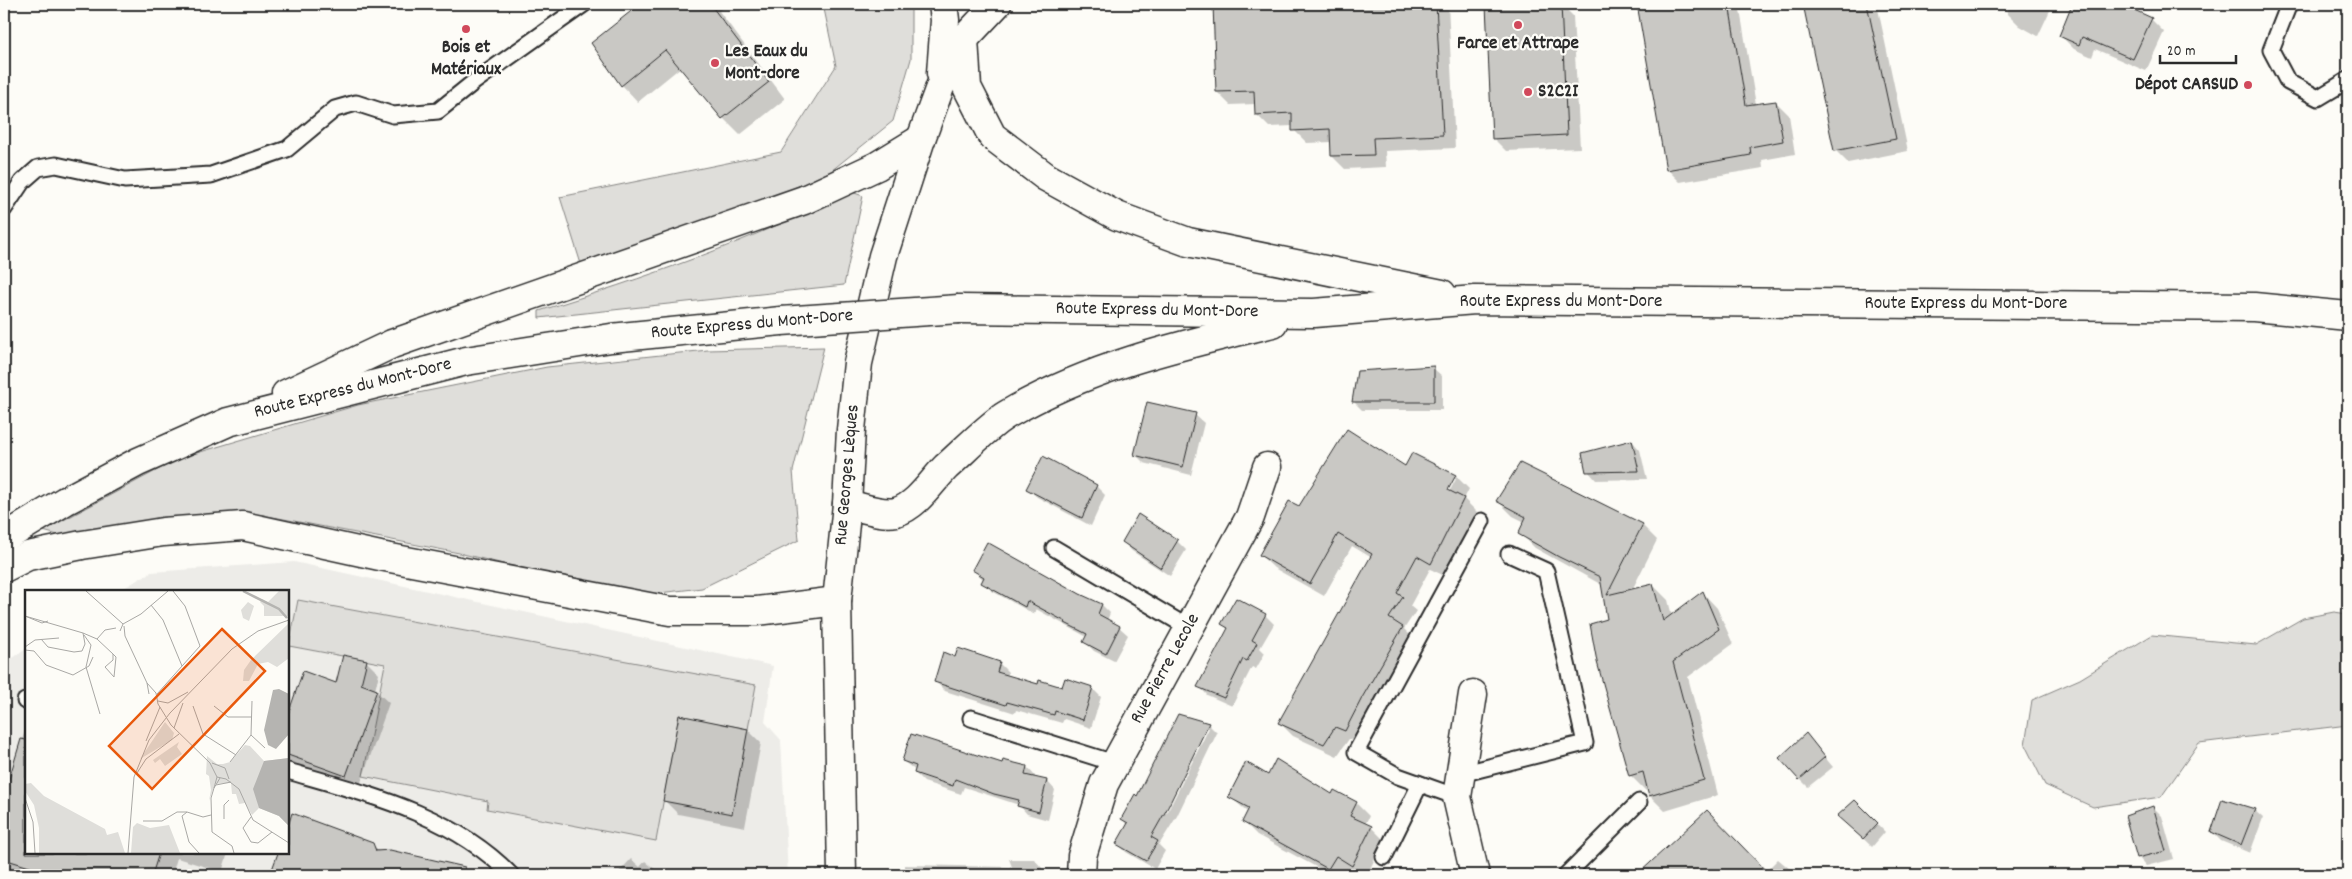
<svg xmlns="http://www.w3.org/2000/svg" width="2352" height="879" font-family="Dekko,sans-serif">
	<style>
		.built { fill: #edece8 }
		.green { fill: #dfdeda; stroke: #858482 }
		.shadow { fill: #0003; fill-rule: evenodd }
		.building { fill: #c9c8c4; stroke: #2b2b2b }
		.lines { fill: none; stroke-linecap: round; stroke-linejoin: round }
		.service-casing { stroke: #2b2b2b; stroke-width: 19 }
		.minor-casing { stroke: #2b2b2b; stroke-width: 31 }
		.secondary-casing { stroke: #2b2b2b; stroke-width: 31 }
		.primary-casing { stroke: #2b2b2b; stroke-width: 31 }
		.service { stroke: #fdfcf7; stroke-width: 15 }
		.minor { stroke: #fdfcf7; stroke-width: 28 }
		.secondary { stroke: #fdfcf7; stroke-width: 28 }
		.primary { stroke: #fdfcf7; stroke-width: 28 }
		.primary-bridge-casing { stroke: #2b2b2b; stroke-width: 31; stroke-linecap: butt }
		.primary-bridge { stroke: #fdfcf7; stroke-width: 28 }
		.poi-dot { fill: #d1495b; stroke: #fdfcf7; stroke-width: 2 }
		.labels { text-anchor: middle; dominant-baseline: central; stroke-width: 4.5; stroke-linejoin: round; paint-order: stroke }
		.poi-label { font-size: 19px; font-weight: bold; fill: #2b2b2b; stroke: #fdfcf7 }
		.street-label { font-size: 19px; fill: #2b2b2b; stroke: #fdfcf7 }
		.inset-river { fill: none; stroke: #b5b4b1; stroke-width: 2.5 }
		.inset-road { fill: none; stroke: #a9a8a5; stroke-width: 1 }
		.view { fill: #e8590c; fill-opacity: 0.15; stroke: #e8590c; stroke-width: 2.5 }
		.inset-edge { fill: none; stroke: #2b2b2b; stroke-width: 2.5 }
	</style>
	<rect width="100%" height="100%" fill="#fdfcf7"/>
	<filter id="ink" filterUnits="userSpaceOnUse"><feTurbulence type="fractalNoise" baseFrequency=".02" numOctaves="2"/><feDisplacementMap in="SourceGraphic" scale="10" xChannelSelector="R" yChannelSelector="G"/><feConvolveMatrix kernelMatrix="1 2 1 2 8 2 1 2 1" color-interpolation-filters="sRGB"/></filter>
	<g filter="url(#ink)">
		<polygon class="built" points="294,562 773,666 765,722 781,740 788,875 4,875 4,664 26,649 26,853 288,853 288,592 119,591 151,572"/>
		<g class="green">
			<polygon points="823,4 911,4 911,59 893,121 831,171 731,217 581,264 560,197 781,152 836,66"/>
			<path d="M849,191L863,196L844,285L539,318V311C644,278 750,242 849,191Z"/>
			<polygon points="824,347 793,471 799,540 702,588 633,596 459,553 263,515 183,519 58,535 43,531 180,458 358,405 547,367 708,350"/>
			<polygon points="298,600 756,685 748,729 679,716 656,841 487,809 488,801 363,776 385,664 289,646"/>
			<polygon points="2334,612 2348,614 2348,725 2199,743 2161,797 2093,807 2045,785 2025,745 2032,700 2080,679 2152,635 2256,645 2303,618"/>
		</g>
		<g class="shadow">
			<polygon points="643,4 727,4 719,11 785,99 740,135 723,118 681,67 638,102 622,85 592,43"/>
			<polygon points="1214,4 1448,4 1455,148 1385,151 1386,167 1345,169 1332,156 1332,142 1307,143 1294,130 1293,126 1269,127 1256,114 1256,104 1230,105 1217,92"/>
			<polygon points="1561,4 1573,16 1580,148 1506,151 1493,138 1487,6"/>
			<polygon points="1638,4 1739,4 1756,105 1776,102 1789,115 1795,154 1762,160 1763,168 1680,182 1667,169"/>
			<polygon points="1804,4 1877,4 1908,151 1848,163 1835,150"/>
			<polygon points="1999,4 2053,4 2038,36 2020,26 2007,13 2009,8"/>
			<polygon points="2073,4 2118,4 2151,19 2164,32 2146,71 2095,49 2092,57 2074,49 2061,36"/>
			<polygon points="1433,368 1442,376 1442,410 1362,410 1354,402"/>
			<polygon points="1195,415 1204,423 1191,475 1144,463 1135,454"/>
			<polygon points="1632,441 1640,450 1647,479 1596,480 1588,471"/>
			<path d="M1413,454L1456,476L1469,489L1464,499L1477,512L1445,576L1430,569L1410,606L1416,611L1404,629L1416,641L1359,743L1349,739L1337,756L1293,736L1280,723L1372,558L1352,546L1324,596L1274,568L1260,555L1299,508L1405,467ZM1453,479H1456L1447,496L1444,495Z"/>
			<polygon points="1096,486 1105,495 1091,526 1037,497 1028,489"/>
			<polygon points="1498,501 1642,525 1657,540 1632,590 1653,585 1668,600 1672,616 1703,593 1717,608 1733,644 1688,677 1718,795 1665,811 1650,796 1649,790 1646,791 1631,776 1598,662 1608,620 1602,585 1535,548 1520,533 1525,522 1513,516"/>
			<polygon points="1177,541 1186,550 1170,576 1132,551 1123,542"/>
			<polygon points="973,570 1079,595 1102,605 1110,613 1107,621 1119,627 1128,635 1114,661 1094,651 1085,642 1087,637 1036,609 1034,614 992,591 983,582 984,580"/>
			<polygon points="1265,615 1274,624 1260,648 1265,653 1256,669 1252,667 1232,706 1207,695 1199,686 1229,630 1223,624"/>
			<polygon points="956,658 999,663 1008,672 1007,676 1039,686 1092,688 1101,697 1091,728 1064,719 1062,723 1016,710 1015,713 945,691 936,682"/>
			<polygon points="366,661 379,674 375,690 389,703 359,788 289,763 288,718 304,673 337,684"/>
			<path d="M1179,715L1209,725L1217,733L1177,816L1159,845L1165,851L1155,869L1126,852L1118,844L1128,825L1122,819L1137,797ZM1206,728H1209L1167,813L1164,812Z"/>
			<polygon points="26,727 26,853 228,853 222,872 177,858 172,875 22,875 6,870 4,868 4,810 8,796 6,793"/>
			<polygon points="748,730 761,743 745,827 678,814 665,801"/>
			<polygon points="1806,735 1833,767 1808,787 1800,779"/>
			<polygon points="903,761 1027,767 1035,776 1035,778 1047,781 1055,790 1048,820 1027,814 1019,805 964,787 961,794 924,782 915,773 916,771"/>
			<polygon points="1269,777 1356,803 1369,816 1365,825 1371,827 1384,840 1367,875 1361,875 1349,868 1345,875 1331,875 1257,835 1244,822 1248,812 1230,797"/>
			<polygon points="1855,801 1885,832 1872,847 1848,824"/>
			<polygon points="2153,807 2162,816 2174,859 2146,866 2138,857"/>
			<polygon points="2254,810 2263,818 2250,853 2221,841 2212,832"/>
			<polygon points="1707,812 1765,872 1778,859 1797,875 1639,875"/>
			<polygon points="293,815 373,845 380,852 436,861 450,875 271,875 279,853 288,853 288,830"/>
			<polygon points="631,859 640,867 645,861 662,875 616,875"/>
			<polygon points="1009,859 1034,859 1042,868 1042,875 890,875 890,870 905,870 905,865 1012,867"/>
		</g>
		<g class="building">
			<polygon points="640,4 710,4 769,82 722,119 665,50 621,86 591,43"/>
			<polygon points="1213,4 1436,4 1443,135 1373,138 1374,155 1331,156 1330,129 1292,131 1292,113 1255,115 1254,91 1216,92"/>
			<polygon points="1561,4 1567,135 1492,139 1486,5"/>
			<polygon points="1637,4 1729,4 1746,105 1776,101 1783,141 1750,147 1751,155 1666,170"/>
			<polygon points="1803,4 1867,4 1896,139 1834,151"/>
			<polygon points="2072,4 2121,4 2152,18 2133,59 2082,37 2079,45 2059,36"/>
			<polygon points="1434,366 1434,402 1352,402 1357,371"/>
			<polygon points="1147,402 1196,413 1183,467 1134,455"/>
			<polygon points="1347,429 1405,466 1412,453 1456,475 1448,490 1464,498 1431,564 1417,556 1397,593 1403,597 1389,618 1403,627 1363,696 1345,731 1335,727 1324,744 1278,723 1372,554 1338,534 1310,584 1259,555 1289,501 1299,506"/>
			<polygon points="1632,440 1639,471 1586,472 1582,453"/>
			<polygon points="1043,456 1097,485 1082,518 1026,489"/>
			<polygon points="1520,463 1643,524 1607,595 1653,584 1663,621 1703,591 1719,629 1673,662 1704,780 1649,796 1643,772 1629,776 1597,662 1590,624 1607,619 1600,577 1559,557 1518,534 1526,517 1496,501"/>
			<polygon points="1138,514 1178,540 1161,568 1122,542"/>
			<polygon points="987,542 1080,594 1102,604 1098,614 1120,626 1106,654 1083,642 1087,634 1065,623 1066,622 1027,601 1025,607 981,583 984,577 972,570"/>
			<polygon points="1236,598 1266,614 1252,640 1257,643 1247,661 1243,659 1224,698 1197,687 1228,628 1221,624"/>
			<polygon points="958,648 1000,662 997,672 1038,684 1039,680 1062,687 1065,678 1093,687 1083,720 1055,711 1054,715 1007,702 1006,705 934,682 943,652 955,657"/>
			<polygon points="343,655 367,660 361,684 377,690 346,776 288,755 288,714 303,671 336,683"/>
			<polygon points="1178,714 1209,723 1168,807 1151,837 1158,841 1146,861 1116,844 1128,823 1121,819 1135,794 1137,796"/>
			<polygon points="679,715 748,729 732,814 663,801"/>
			<polygon points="1806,733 1825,757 1799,780 1779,758"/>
			<polygon points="911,734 1002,763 1003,760 1027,766 1025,775 1047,780 1039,812 1017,806 1019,800 994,794 955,779 953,786 914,773 916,766 902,761"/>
			<polygon points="21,739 26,740 26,853 159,853 152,875 55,875 4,859 4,796"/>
			<polygon points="1276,759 1332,794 1334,790 1357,802 1350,816 1372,826 1352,866 1336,856 1328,869 1242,822 1249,808 1228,797 1246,762 1268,775"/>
			<polygon points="2222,799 2255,809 2241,845 2211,832"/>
			<polygon points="1855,800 1878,823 1863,839 1837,816"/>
			<polygon points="2153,806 2166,851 2137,858 2125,816"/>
			<polygon points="1707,810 1770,875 1637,875"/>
			<polygon points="292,813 373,843 376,851 390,850 465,867 464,875 270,875 278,853 288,853 288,826"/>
		</g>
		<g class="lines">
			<g class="service-casing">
				<g id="service">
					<polyline points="2289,4 2271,50 2288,82 2318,98 2348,80"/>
					<polyline points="4,209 22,182 38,168 56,165 125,180 211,175 287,149 335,109 356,103 393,115 438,111 474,82 584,4"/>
					<polyline points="1054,548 1189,628"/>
					<polyline points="25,701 26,701"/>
					<polyline points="971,718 1114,763"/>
					<path d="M288,771C367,794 452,814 511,875"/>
					<polyline points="1461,774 1585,743 1546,571 1509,554"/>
					<polyline points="1457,797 1398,776 1356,752 1482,521"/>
					<polyline points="1384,857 1420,784"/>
					<polyline points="1566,875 1639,802"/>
				</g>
			</g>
			<g class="minor-casing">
				<g id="minor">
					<polyline points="1473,694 1457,797 1475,875"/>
					<polyline points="1081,875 1082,856 1104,784 1250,517 1267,467"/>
				</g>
			</g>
			<g class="secondary-casing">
				<g id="secondary">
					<polyline points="941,73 945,20 943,4"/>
					<polyline points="842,875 837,601 847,504 851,430 858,363 883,256 921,139 940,87 964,39 997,4"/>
				</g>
			</g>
			<g class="primary-casing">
				<g id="primary">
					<polyline points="964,39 967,87 992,136 1046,177 1117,216 1188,242 1442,294"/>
					<polyline points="959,309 1314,313 1475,300 2254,307 2348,316"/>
					<polyline points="286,394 392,344 804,200 877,166 921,139"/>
					<path d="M847,504C861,507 881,515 896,512C917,506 932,481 946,467C962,453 989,425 1006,415C1089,366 1181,345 1273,323"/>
					<polyline points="4,538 65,501 138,462 228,422 466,361 611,338 781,321"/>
					<polyline points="4,568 28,556 82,545 163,532 243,526 380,556 670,611 757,611 837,601"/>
				</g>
			</g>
			<use href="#service" class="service"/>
			<use href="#minor" class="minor"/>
			<use href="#secondary" class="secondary"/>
			<use href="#primary" class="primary"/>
			<g class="primary-bridge-casing">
				<polyline id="primary-bridge" points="781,321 959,309"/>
			</g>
			<use href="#primary-bridge" class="primary-bridge"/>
		</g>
	</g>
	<g class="poi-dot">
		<circle cx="1518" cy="25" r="5"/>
		<circle cx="466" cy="29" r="5"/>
		<circle cx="715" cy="63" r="5"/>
		<circle cx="2248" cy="85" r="5"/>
		<circle cx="1528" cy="92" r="5"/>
	</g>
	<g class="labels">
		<g class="poi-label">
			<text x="1518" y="44">Farce et Attrape</text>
			<text x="466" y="48">Bois et<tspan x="466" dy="22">Matériaux</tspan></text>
			<text x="725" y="52" text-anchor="start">Les Eaux du<tspan x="725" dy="22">Mont-dore</tspan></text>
			<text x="2238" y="85" text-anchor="end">Dépot CARSUD</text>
			<text x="1538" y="92" text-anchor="start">S2C2I</text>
		</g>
		<g class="street-label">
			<text x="1561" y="302">Route Express du Mont-Dore</text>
			<text x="1966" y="304">Route Express du Mont-Dore</text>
			<text transform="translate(1157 311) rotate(1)">Route Express du Mont-Dore</text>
			<text transform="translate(752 325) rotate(-5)">Route Express du Mont-Dore</text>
			<text transform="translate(353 389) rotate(-14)">Route Express du Mont-Dore</text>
			<text transform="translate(848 475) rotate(-85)">Rue Georges Lèques</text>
			<text transform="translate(1166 669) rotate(-61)">Rue Pierre Lecole</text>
		</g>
	</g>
	<g transform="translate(25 590)">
		<rect width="264" height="264" fill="#fdfcf7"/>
		<path d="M254,1H264V26H239V16L235,12L237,9L243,12ZM223,12L229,16L224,31L218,28L216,20ZM264,33V68L252,77L243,72L233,74L224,91H218L219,80L226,70ZM140,132L149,143L147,150L115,169ZM154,152L152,157L157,164L140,176L135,169L130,173L128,170ZM220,155L225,156L239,171L264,168V236L254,226L234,218L227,225L220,213L214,214L211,204H207L206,193L190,194L184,211L186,200L184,186L181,184L182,166L192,174H198L205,172ZM6,193L19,206L80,239L82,245L93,242L100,263H14V238L9,215L0,201V194ZM112,233L125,238L144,235L155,263H106L108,237Z" fill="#dfdeda"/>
		<path d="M254,99L264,104V144L251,159L243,155L239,140L248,100ZM264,168V236L254,226L234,218L228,199L239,171Z" fill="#b5b4b1"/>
		<path class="inset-river" d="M218,1L254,19L262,28"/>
		<path class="inset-road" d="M61,1L98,34L95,41M126,15L138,30L157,76M0,26L58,43L60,54L57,61L49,62L23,57L16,49M0,26L17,33L23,31M98,34L116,24L143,1M99,36L100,46L122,93L124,104M58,43L72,49L88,64L91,67L89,87L80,77L88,70V64M59,45L66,55L61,77L75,124M72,49L80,40L91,38M0,57L10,50L34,48M0,60L9,61L21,75L48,85L64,76L68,67M122,93L131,103L133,114L146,135L185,173L192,187L201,189L214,199L228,230L264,253M132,104L175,56L160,16L148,1M133,111L143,113L163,102M168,116L178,144L211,165M189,116L203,127H227M149,138L158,113M226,145L227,111M121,151L135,117M205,172L226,145L240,158M187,173L200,178L204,189M112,183L121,169L154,144M192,187L189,198L195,188M191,195L206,192M189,198L186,208L187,242L207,256L209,263M0,208L8,232L10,263M226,227L218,238L226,252L233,253L247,242M199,229V215L204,210M118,231H137L152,222H162M103,263L109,187L124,150L145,123L207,59L233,41L264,30M174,263L164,252L157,226L162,222L178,227L186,225"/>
		<path class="view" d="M197,39L240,81L127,199L84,156Z"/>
		<rect width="264" height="264" class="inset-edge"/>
	</g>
	<rect width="2352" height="879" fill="none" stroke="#fdfcf7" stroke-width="20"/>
	<rect x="10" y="10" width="2332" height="859" fill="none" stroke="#2b2b2b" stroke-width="2" filter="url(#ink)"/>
	<path d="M2160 55v8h76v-8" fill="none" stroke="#2b2b2b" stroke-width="2.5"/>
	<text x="2167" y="55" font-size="15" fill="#2b2b2b" stroke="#fdfcf7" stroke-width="4" paint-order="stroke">20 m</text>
</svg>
